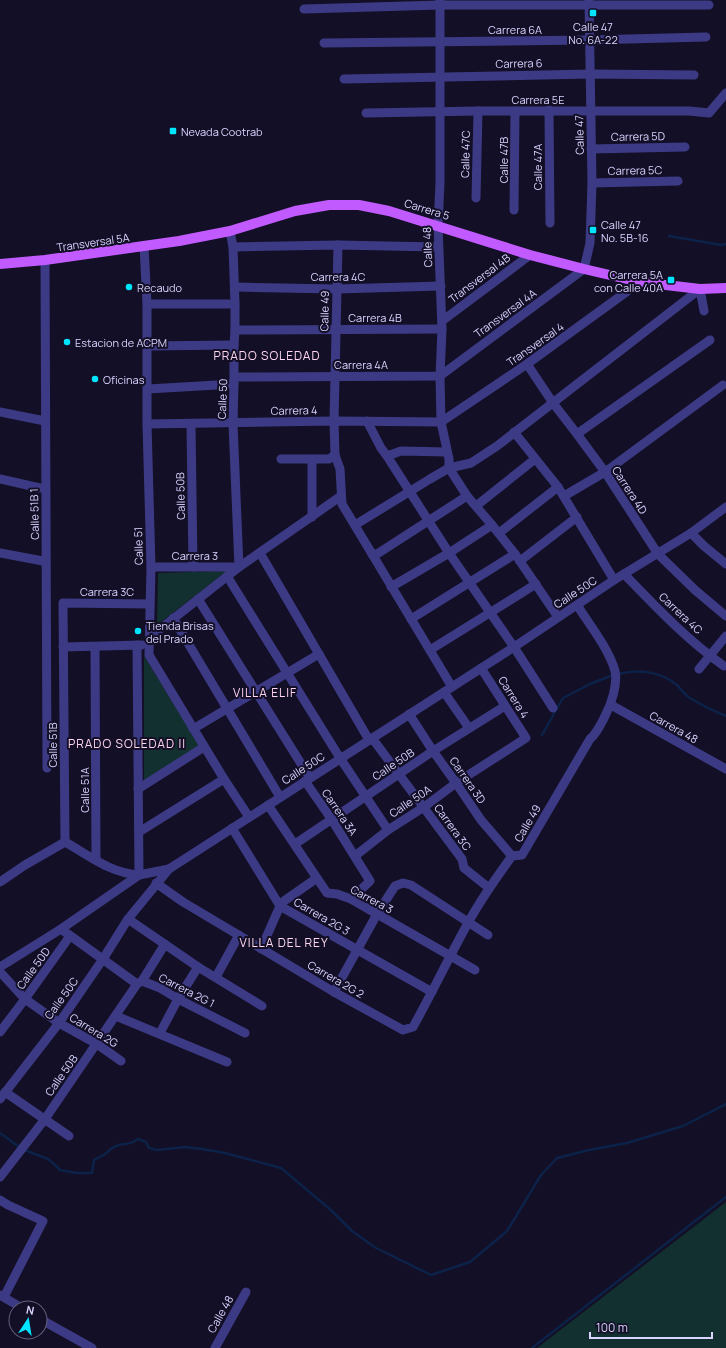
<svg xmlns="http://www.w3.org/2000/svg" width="726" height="1348" font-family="Manrope,sans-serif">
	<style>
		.green { fill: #12302f }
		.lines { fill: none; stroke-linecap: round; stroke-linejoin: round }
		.stream { stroke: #0c2248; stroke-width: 2.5 }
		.minor { stroke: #3d3a85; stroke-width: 9 }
		.major { stroke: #c25bff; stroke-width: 10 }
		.poi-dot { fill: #00e5ff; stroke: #130f26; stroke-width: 1.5 }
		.labels { text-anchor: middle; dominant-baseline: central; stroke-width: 4; stroke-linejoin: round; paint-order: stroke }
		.poi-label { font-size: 11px; fill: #d9d4ff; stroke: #130f26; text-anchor: start }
		.street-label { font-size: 11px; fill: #d9d4ff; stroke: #130f26 }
		.neighbourhood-label { font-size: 12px; letter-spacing: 1px; fill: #ffd6f0; stroke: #130f26 }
	</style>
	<rect width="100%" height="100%" fill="#130f26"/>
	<g class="green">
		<polygon points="227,571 157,625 158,573"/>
		<polygon points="144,656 200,747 144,780"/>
		<polygon points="726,1202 726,1348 537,1348"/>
	</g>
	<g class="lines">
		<g class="stream">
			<polyline points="669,236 721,245 726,244"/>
			<path d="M618,674C638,669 660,671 677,685C681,689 685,695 690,698C701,705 714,711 726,716"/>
			<polyline points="542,735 563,698 590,684 613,675"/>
			<path d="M0,1133L22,1149L48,1159L54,1164L60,1170L76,1173H92L94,1160C97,1158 103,1156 105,1154C109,1151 111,1148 116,1146C125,1142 127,1147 138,1139L146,1142L149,1148L157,1150L185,1147L202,1149L225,1153L281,1168L332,1211L352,1231L376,1248L431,1275L470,1262L507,1231L541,1175L557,1158L589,1150L627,1143L683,1126L726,1104"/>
			<polyline points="532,1348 726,1197"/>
		</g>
		<g class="minor">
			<polyline points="440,0 440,183 438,225 442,329 440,376 441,422 449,459 449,468 467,496 492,525 515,554 558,617"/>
			<polyline points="304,9 440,5 709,5"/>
			<polyline points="324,43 589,40 706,37"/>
			<polyline points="344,79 590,74 694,75"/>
			<polyline points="549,110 550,223"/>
			<polyline points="366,113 478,111 689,111 709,113 726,93"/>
			<polyline points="591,149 685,147"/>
			<polyline points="592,183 678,181"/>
			<polyline points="476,198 478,111"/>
			<polyline points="514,210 515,111"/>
			<polyline points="338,245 334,421 335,455 340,469 342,504 452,687"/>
			<polyline points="144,246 147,304 147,424 151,567 149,655 224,779 249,817"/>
			<polyline points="233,247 338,245 438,247"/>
			<path d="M45,260C45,430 47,599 47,768"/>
			<polyline points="235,287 336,289 441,286"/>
			<polyline points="147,304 235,304"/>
			<polyline points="442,321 530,255"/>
			<polyline points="235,330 442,329"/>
			<polyline points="147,346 234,345"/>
			<polyline points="527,364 553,403 577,434 605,472 658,554 695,590 726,616"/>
			<polyline points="235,377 440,376 584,269 590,243 592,183 589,0"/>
			<polyline points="148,389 234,384"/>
			<polyline points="0,412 45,421"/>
			<polyline points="367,421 381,448 387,456 449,553 514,647 553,708"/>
			<polyline points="147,424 334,421 441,422 527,364 640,282"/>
			<polyline points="191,424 193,567"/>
			<polyline points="514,432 558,487 614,580"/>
			<polyline points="577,434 710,340"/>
			<polyline points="387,456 401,451 447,452"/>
			<polyline points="281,459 329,459 335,455"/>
			<polyline points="312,459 312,517"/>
			<polyline points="0,479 40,488"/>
			<polyline points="564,496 605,472 723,385"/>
			<polyline points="476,506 535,459"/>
			<polyline points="355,525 430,479 449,468 471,463 497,446 700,289 704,311"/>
			<polyline points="499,533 558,487"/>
			<polyline points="691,533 704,546 726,564"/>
			<polyline points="0,553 43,561"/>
			<polyline points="260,553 369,740"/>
			<polyline points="372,554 377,554 467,496"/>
			<polyline points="520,561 577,517"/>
			<polyline points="151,567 239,567 233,424 234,384 234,345 235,330 235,304 233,247 230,231"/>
			<path d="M624,574C656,607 687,640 724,666"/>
			<polyline points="227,576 340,758 388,830"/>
			<polyline points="391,587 449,553 492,525"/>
			<polyline points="198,599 310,778"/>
			<polyline points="173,618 280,797"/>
			<polyline points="411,619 515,554"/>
			<polyline points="150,637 239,567 341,496"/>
			<polyline points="63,647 142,645"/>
			<polyline points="95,647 96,860"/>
			<polyline points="430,650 536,584"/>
			<polyline points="699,669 726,636"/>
			<polyline points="444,692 469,728"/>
			<polyline points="611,705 726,769"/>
			<polyline points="409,714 433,751 456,783 481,820 512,856"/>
			<polyline points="193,729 319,654"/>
			<polyline points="372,738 462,859 464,868 489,888"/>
			<polyline points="305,781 332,820 370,881 351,899"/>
			<polyline points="138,789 204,747"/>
			<polyline points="268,805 327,893 337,894 351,899 475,970"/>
			<polyline points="232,828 280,906 432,992"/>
			<polyline points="139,832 224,779"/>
			<polyline points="65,842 63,603 150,604"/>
			<path d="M65,842C90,856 110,873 139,875L137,645"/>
			<polyline points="295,844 433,751 505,706"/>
			<polyline points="355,856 388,830 424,807 456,783 526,738 481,668"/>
			<polyline points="0,882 25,865 65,842"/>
			<path d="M156,883L183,902L334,992L403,1030L413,1027C432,993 449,957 468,923C481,899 496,878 512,856L522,855L590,739C597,733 601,724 605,716C611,705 618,684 615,671C609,649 589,624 577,605"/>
			<polyline points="128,919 198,967 262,1006"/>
			<polyline points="61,929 137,984 142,981 160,988 178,999 245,1033"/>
			<polyline points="261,949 280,906 284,901 317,878"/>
			<polyline points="0,967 61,929 139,875 169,869"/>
			<polyline points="0,972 25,999 59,1023 97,1044 121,1061"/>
			<polyline points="216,977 239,935"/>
			<polyline points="142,981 165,944"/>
			<polyline points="334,992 377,914 395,886 403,883 411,885 488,935"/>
			<polyline points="116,1016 227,1062"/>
			<polyline points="0,1032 25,999 70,936"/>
			<polyline points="160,1033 178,999 198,967"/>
			<polyline points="5,1092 69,1136"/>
			<polyline points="0,1099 59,1023 103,959 128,919 169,869 514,647 614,580 691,533 726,507"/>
			<polyline points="0,1177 45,1119 137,984"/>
			<polyline points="0,1200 8,1205 43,1221 4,1297"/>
			<polyline points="0,1295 22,1308"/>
			<polyline points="40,1319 92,1348"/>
			<polyline points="215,1348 246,1292"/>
		</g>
		<polyline class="major" points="0,264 45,260 179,241 230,231 295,211 329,205 359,205 389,211 530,255 584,269 640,282 700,289 726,288"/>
	</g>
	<g class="poi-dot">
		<rect x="589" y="9" width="8" height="8" rx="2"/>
		<rect x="169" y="127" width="8" height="8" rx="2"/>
		<rect x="589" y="226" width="8" height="8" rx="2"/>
		<rect x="667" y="276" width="8" height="8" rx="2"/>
		<circle cx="129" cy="287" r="4"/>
		<circle cx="67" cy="342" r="4"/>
		<circle cx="95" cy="379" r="4"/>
		<circle cx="138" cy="631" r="4"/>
	</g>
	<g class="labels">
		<g class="poi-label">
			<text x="593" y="26" text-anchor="middle">Calle 47<tspan x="593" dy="13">No. 6A-22</tspan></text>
			<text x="181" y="131">Nevada Cootrab</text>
			<text x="601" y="224">Calle 47<tspan x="601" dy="13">No. 5B-16</tspan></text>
			<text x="663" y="274" text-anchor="end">Carrera 5A<tspan x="663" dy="13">con Calle 40A</tspan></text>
			<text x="137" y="287">Recaudo</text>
			<text x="75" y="342">Estacion de ACPM</text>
			<text x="103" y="379">Oficinas</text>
			<text x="146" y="625">Tienda Brisas<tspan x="146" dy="13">del Prado</tspan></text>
		</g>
		<g class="street-label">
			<text x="515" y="29">Carrera 6A</text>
			<text transform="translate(519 63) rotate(-1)">Carrera 6</text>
			<text x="538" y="99">Carrera 5E</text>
			<text transform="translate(579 135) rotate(-91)">Calle 47</text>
			<text transform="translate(638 136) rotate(-1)">Carrera 5D</text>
			<text transform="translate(465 154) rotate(-89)">Calle 47C</text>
			<text transform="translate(503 160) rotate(-90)">Calle 47B</text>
			<text transform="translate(537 167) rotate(-90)">Calle 47A</text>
			<text transform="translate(635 170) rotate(-1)">Carrera 5C</text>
			<text transform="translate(427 209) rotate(17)">Carrera 5</text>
			<text transform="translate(93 242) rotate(-8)">Transversal 5A</text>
			<text transform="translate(427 247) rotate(-92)">Calle 48</text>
			<text x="338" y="276">Carrera 4C</text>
			<text transform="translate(479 278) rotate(-37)">Transversal 4B</text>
			<text transform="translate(324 311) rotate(-89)">Calle 49</text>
			<text transform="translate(505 313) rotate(-36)">Transversal 4A</text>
			<text x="375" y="317">Carrera 4B</text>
			<text transform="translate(535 344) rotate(-35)">Transversal 4</text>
			<text x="361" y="364">Carrera 4A</text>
			<text transform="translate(222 399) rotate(-88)">Calle 50</text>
			<text transform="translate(294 410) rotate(-1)">Carrera 4</text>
			<text transform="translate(630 490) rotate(57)">Carrera 4D</text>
			<text transform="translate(180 496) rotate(-91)">Calle 50B</text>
			<text transform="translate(34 514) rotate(-91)">Calle 51B 1</text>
			<text transform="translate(138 546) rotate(-91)">Calle 51</text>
			<text x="195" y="555">Carrera 3</text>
			<text x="107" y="591">Carrera 3C</text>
			<text transform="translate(575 592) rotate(-33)">Calle 50C</text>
			<text transform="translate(681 613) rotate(43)">Carrera 4C</text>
			<text transform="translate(514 697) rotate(58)">Carrera 4</text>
			<text transform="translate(674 727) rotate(29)">Carrera 48</text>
			<text transform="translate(52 745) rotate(-90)">Calle 51B</text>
			<text transform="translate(393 764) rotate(-34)">Calle 50B</text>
			<text transform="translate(303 768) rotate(-33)">Calle 50C</text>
			<text transform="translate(468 780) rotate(55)">Carrera 3D</text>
			<text transform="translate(84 790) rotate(-90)">Calle 51A</text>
			<text transform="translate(410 801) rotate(-34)">Calle 50A</text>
			<text transform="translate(340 812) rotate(56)">Carrera 3A</text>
			<text transform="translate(527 823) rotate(-60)">Calle 49</text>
			<text transform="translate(453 827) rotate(54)">Carrera 3C</text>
			<text transform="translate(372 899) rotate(28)">Carrera 3</text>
			<text transform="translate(322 916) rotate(30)">Carrera 2G 3</text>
			<text transform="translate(33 968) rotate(-54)">Calle 50D</text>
			<text transform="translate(336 979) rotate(30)">Carrera 2G 2</text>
			<text transform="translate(187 990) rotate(27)">Carrera 2G 1</text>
			<text transform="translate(61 998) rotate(-54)">Calle 50C</text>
			<text transform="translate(94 1030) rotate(31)">Carrera 2G</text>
			<text transform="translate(61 1075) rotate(-55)">Calle 50B</text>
			<text transform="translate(220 1314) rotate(-61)">Calle 48</text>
		</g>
		<g class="neighbourhood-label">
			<text x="267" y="355">PRADO SOLEDAD</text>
			<text x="265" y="692">VILLA ELIF</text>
			<text x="127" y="743">PRADO SOLEDAD II</text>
			<text x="284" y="942">VILLA DEL REY</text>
		</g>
	</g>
	<g transform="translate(28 1320) rotate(12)"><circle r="19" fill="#130f26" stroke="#625e7d"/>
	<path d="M0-3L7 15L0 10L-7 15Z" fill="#00e5ff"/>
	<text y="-6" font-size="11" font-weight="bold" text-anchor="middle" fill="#d9d4ff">N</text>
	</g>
	<path d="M590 1332v6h122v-6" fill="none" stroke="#d9d4ff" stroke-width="2"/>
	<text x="596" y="1332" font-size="12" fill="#d9d4ff" stroke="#130f26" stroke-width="3" paint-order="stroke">100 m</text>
</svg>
